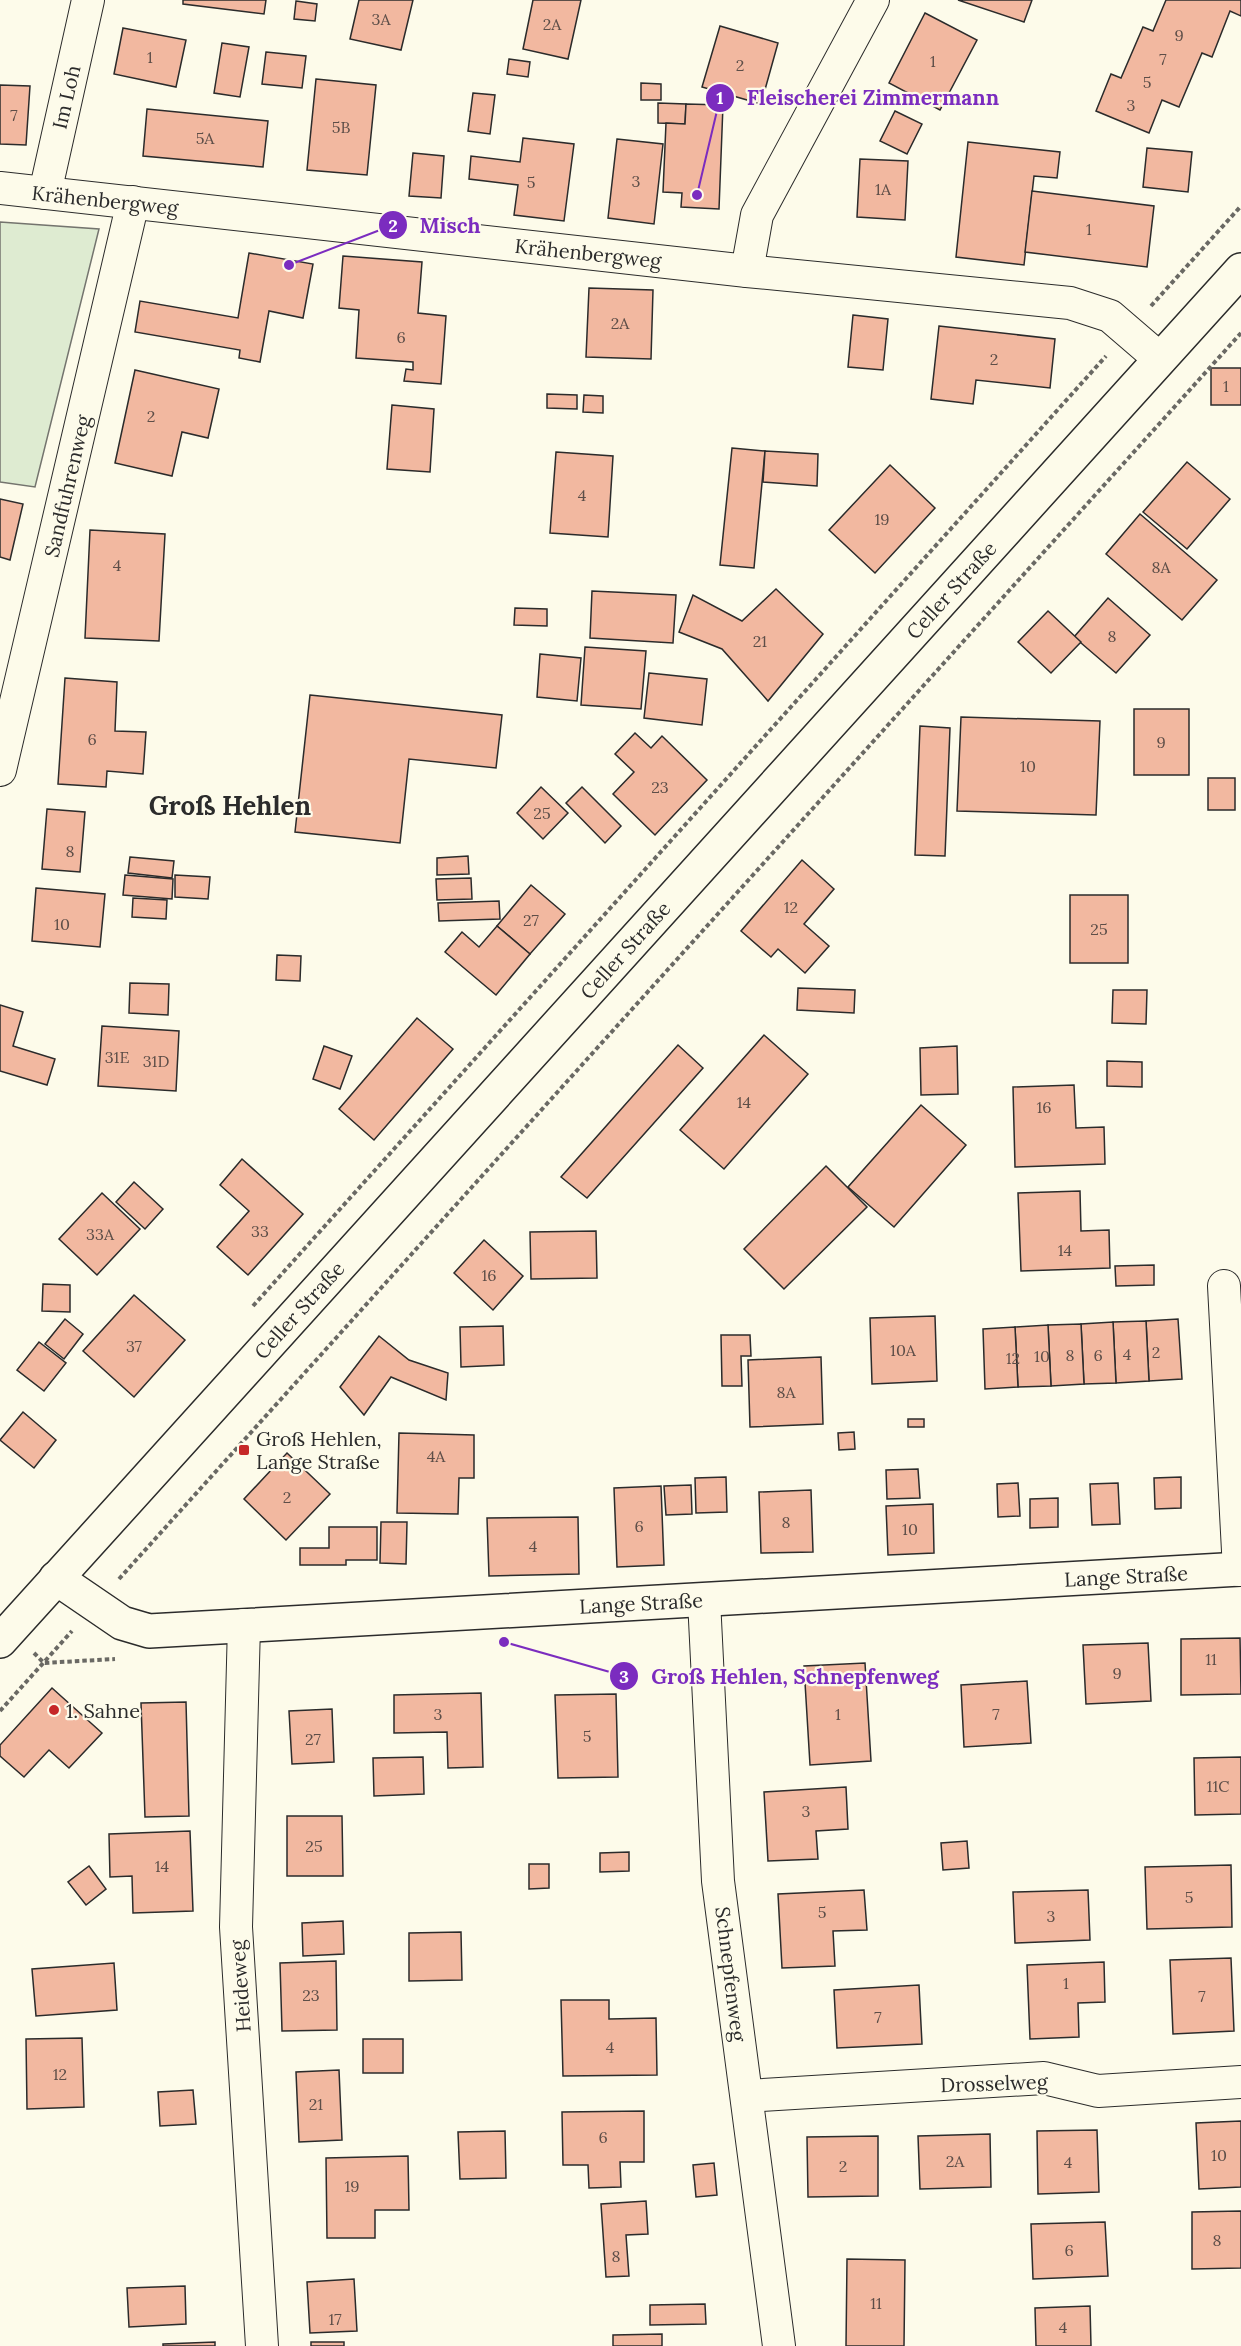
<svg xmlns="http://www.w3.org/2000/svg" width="1241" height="2346" font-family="Lora,serif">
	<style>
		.green { fill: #deebd1; stroke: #74746e; stroke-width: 1.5 }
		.building { fill: #f2b8a0; stroke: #2b2b2b; stroke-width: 1.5 }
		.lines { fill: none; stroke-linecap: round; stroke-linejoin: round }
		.minor-casing { stroke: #2b2b2b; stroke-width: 34 }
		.secondary-casing { stroke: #2b2b2b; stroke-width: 36 }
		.primary-casing { stroke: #2b2b2b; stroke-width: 36 }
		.path { stroke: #6a6964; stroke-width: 4; stroke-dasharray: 4.5 3; stroke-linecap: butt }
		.minor { stroke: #fdfbea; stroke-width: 32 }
		.secondary { stroke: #fdfbea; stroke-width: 33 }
		.primary { stroke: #fdfbea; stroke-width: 33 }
		.poi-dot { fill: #c62828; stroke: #fdfbea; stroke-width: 2 }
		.labels { text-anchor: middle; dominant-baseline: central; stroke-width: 4.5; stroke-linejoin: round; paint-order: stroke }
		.number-label { font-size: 16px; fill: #5d4e48 }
		.street-label { font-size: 20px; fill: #2b2b2b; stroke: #fdfbea }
		.poi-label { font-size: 20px; fill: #2b2b2b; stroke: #fdfbea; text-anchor: start }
		.district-label { font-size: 26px; font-weight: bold; fill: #2b2b2b; stroke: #fdfbea }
		.leader { fill: none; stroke: #7b2cbf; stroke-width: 2 }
		.callout-dot { fill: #7b2cbf; stroke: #fdfbea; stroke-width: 2 }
		.mark-label { font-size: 18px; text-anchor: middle; font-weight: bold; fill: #fff }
		.callout-label { font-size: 21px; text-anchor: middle; font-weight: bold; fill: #7b2cbf; stroke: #fdfbea; stroke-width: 4.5; stroke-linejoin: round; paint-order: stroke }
	</style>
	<rect width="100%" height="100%" fill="#fdfbea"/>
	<polygon class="green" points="0,222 99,229 35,487 0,482"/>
	<g class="building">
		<polygon points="183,0 266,0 264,14 183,4"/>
		<polygon points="359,0 413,0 401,50 350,39"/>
		<polygon points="533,0 581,0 568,59 523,49"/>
		<polygon points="958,0 1032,0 1024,22"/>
		<polygon points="1166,0 1241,0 1241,16 1230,11 1212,57 1202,53 1179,107 1162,100 1149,133 1096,111 1111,74 1121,78 1143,27 1153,31"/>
		<polygon points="296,1 317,4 315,21 294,19"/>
		<polygon points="925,13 977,40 940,110 889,83"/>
		<polygon points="720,26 778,43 761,104 702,87"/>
		<polygon points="123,28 186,40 176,87 114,74"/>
		<polygon points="222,43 249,47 240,97 214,93"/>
		<polygon points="266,52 306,56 302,88 262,84"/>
		<polygon points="509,59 530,62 528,77 507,74"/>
		<polygon points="316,79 376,85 367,175 307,170"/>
		<polygon points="641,83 661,84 661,100 641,100"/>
		<polygon points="0,85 30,86 26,145 0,144"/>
		<polygon points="473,93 495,95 490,134 468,131"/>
		<polygon points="658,103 686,104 685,124 658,123"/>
		<polygon points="686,104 723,105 719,209 681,207 682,193 663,192 666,123 685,124"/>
		<polygon points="147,109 268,121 263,167 143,156"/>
		<polygon points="895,111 922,124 907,154 880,141"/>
		<polygon points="523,138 574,144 564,221 514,215 518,185 469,179 471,156 520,162"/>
		<polygon points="617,139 663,144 654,224 608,218"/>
		<polygon points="968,142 1060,152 1057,178 1034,176 1024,265 956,257"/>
		<polygon points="1147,148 1192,152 1188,192 1143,187"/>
		<polygon points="413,153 444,156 441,198 409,196"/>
		<polygon points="860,159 908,161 905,220 857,217"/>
		<polygon points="1032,191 1154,206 1147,267 1025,252"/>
		<polygon points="249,253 313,264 303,318 269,311 260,362 239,358 240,350 135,332 140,301 238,318"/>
		<polygon points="343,256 422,262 418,313 446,316 441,384 404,381 406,369 413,370 413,362 356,358 359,310 339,308"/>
		<polygon points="589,288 653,290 651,359 586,357"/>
		<polygon points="853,315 888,319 883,370 848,367"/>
		<polygon points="939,326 1055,339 1050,388 976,380 973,404 931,399"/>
		<rect x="1211" y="368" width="30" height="37"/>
		<polygon points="135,370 219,389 208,438 182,432 172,476 115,463"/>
		<polygon points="547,394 577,395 577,409 547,408"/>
		<polygon points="584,395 603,396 603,413 583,412"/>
		<polygon points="392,405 434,409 430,472 387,469"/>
		<polygon points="732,448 765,451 754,568 720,565"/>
		<polygon points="765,451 818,454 817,486 763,482"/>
		<polygon points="556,452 613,456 608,537 550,533"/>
		<polygon points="1187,462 1230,499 1187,549 1143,512"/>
		<polygon points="890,465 935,508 875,573 829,530"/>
		<polygon points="0,499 23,504 10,560 0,557"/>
		<polygon points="1140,514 1217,580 1182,620 1106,554"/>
		<polygon points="90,530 165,534 159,641 85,638"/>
		<polygon points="776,589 823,634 768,701 722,649 679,632 693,595 742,621"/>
		<polygon points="592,591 676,595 673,643 590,638"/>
		<polygon points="1108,598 1150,635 1116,673 1074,637"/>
		<polygon points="515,608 547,609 547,626 514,625"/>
		<polygon points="1048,611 1081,642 1051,673 1018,642"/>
		<polygon points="585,647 646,651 641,709 581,705"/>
		<polygon points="540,654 581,658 577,701 537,697"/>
		<polygon points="649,673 707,679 702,725 644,718"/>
		<polygon points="65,678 117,682 115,731 146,732 143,774 107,771 106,787 58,784"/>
		<polygon points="310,695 502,715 496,768 409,759 400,843 295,832"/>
		<rect x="1134" y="709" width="55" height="66"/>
		<polygon points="961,717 1100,721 1096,815 957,811"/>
		<polygon points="920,726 950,728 945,856 915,855"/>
		<polygon points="635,733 651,748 662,736 707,780 655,835 613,794 634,772 615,754"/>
		<rect x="1208" y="778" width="27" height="32"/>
		<polygon points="541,787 568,813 543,839 517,813"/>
		<polygon points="582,787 621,826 605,843 566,803"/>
		<polygon points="47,809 85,812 80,872 42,869"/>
		<polygon points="468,856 469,874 437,875 437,858"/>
		<polygon points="130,857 174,861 172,878 128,873"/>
		<polygon points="802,860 834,889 804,924 829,946 805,973 778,949 771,957 741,931"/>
		<polygon points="125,875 173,879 172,899 123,895"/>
		<polygon points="175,875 210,877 208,899 175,897"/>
		<polygon points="471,878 472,899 437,900 436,879"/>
		<polygon points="531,885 565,914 530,954 497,926"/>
		<polygon points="36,888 105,894 100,947 32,941"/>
		<rect x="1070" y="895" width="58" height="68"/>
		<polygon points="133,898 167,900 166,919 132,917"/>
		<polygon points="499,901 500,919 439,921 438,903"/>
		<polygon points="497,926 530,954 496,995 445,952 462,932 479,947"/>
		<polygon points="277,955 301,956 300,981 276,980"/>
		<polygon points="130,983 169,984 168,1015 129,1013"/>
		<polygon points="798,988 855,990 854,1013 797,1010"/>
		<polygon points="1113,990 1147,990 1146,1024 1112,1023"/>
		<polygon points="0,1005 23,1012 13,1046 55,1059 47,1085 0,1071"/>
		<polygon points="417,1018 453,1049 374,1140 339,1109"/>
		<polygon points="102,1026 179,1031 176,1091 98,1086"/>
		<polygon points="764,1035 808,1074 724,1169 680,1130"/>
		<polygon points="678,1045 703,1068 587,1198 561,1177"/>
		<polygon points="324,1046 352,1056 340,1089 313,1079"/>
		<polygon points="957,1046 958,1094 921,1095 920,1048"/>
		<polygon points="1107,1061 1142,1062 1142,1087 1107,1086"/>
		<polygon points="1074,1085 1076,1128 1104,1127 1105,1164 1015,1167 1013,1087"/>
		<polygon points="921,1105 966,1145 894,1227 848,1187"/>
		<polygon points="242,1159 303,1214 248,1275 217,1247 249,1211 220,1185"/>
		<polygon points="826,1166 867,1207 784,1289 744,1249"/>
		<polygon points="134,1182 163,1209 145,1229 116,1202"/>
		<polygon points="1080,1191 1081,1231 1109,1230 1110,1268 1021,1271 1018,1193"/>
		<polygon points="102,1193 140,1229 97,1275 59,1239"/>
		<polygon points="596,1231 597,1278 531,1279 530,1232"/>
		<polygon points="484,1240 523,1276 493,1310 454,1273"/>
		<polygon points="1154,1265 1154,1285 1116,1286 1115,1266"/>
		<polygon points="43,1284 70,1285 70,1312 42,1311"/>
		<polygon points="134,1295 185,1340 134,1397 83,1351"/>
		<polygon points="935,1316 937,1381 872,1384 870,1318"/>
		<polygon points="65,1319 83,1334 64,1359 45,1344"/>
		<polygon points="1178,1319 1182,1379 1149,1381 1146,1321"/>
		<polygon points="1146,1321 1149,1381 1116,1383 1113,1322"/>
		<polygon points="1113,1322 1116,1383 1084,1384 1081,1324"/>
		<polygon points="1081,1324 1084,1384 1051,1386 1048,1325"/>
		<polygon points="1048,1325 1051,1386 1018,1387 1015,1327"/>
		<polygon points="503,1326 504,1365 461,1367 460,1327"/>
		<polygon points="1015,1327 1018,1387 985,1389 983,1329"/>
		<polygon points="721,1335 750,1335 751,1356 741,1356 742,1386 722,1386"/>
		<polygon points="379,1336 409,1360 448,1373 446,1400 391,1377 364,1415 340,1387"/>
		<polygon points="39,1342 66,1363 44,1391 17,1370"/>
		<polygon points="821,1357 823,1424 750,1427 748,1360"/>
		<polygon points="23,1412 56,1440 34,1468 0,1440"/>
		<rect x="908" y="1419" width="16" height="8"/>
		<polygon points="854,1432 855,1449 839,1450 838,1433"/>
		<polygon points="399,1433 474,1435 474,1478 459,1478 458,1514 397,1513"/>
		<polygon points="287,1453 330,1494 286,1540 244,1499"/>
		<polygon points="918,1469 920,1498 887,1499 886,1470"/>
		<polygon points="726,1477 727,1512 696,1513 695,1478"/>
		<polygon points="1181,1477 1181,1508 1155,1509 1154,1478"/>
		<polygon points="1018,1483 1020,1516 998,1517 997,1484"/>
		<polygon points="1118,1483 1120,1524 1092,1525 1090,1484"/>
		<polygon points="691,1485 692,1514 666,1515 664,1486"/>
		<polygon points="661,1486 664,1565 617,1567 614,1488"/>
		<polygon points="811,1490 813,1552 761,1553 759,1492"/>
		<polygon points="1058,1498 1058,1527 1030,1528 1030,1499"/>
		<polygon points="933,1504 934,1553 888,1555 886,1506"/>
		<polygon points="578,1517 579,1574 489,1576 487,1518"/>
		<polygon points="381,1522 407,1522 406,1564 380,1563"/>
		<polygon points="329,1527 377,1527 377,1560 346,1560 346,1565 300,1565 300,1548 329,1548"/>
		<polygon points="1240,1638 1241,1694 1181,1695 1181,1639"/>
		<polygon points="1148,1643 1151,1701 1086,1704 1083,1645"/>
		<polygon points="865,1663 871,1761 810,1765 804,1666"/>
		<polygon points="1027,1681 1031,1743 964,1747 961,1685"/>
		<polygon points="52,1688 102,1733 69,1768 49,1750 24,1777 0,1756 0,1745"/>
		<polygon points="481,1693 483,1767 448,1768 447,1732 394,1733 394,1695"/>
		<polygon points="616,1694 618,1777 558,1778 555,1695"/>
		<polygon points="186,1702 189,1816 145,1817 141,1703"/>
		<polygon points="332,1709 334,1762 292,1764 289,1711"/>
		<polygon points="423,1757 424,1794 374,1796 373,1758"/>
		<polygon points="1241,1757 1241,1814 1195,1815 1194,1758"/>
		<polygon points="846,1787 848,1829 816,1831 818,1859 768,1861 764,1792"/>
		<polygon points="287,1816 342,1816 343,1876 287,1876"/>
		<polygon points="190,1831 193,1911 133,1913 132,1876 110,1877 109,1834"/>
		<polygon points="967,1841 969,1868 943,1870 941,1843"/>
		<polygon points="629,1852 629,1871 600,1872 600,1853"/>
		<polygon points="529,1864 549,1864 549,1888 529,1889"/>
		<polygon points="1231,1865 1232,1927 1147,1929 1145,1867"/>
		<polygon points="89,1866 106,1889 86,1905 68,1882"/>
		<polygon points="864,1890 867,1930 833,1931 835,1966 782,1968 778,1894"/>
		<polygon points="1088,1890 1090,1940 1015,1943 1013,1892"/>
		<polygon points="343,1921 344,1954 303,1956 302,1923"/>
		<polygon points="461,1932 462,1980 409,1981 409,1933"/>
		<polygon points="1231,1958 1234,2031 1173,2034 1170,1960"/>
		<polygon points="336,1961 337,2030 282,2031 280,1963"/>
		<polygon points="1104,1962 1105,2002 1078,2003 1079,2037 1030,2039 1027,1965"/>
		<polygon points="114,1963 117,2010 36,2016 32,1969"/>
		<polygon points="919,1985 922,2044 837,2048 834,1990"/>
		<polygon points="561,2000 609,2000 609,2019 656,2018 657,2075 563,2076"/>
		<polygon points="82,2038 84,2107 27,2109 26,2039"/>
		<rect x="363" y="2039" width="40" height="34"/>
		<polygon points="339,2070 342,2140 299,2142 296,2072"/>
		<polygon points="193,2090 196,2124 160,2126 158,2092"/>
		<polygon points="644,2111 644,2162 620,2162 621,2187 589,2188 588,2165 563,2165 562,2112"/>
		<polygon points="1241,2121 1241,2187 1199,2189 1196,2123"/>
		<polygon points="1097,2130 1099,2192 1038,2194 1037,2131"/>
		<polygon points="505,2131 506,2178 460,2179 458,2132"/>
		<polygon points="990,2134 991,2187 920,2189 918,2136"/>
		<polygon points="878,2136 878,2196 808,2197 807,2137"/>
		<polygon points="408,2156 409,2210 375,2210 375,2238 327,2238 326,2158"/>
		<polygon points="714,2163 717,2195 696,2197 693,2165"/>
		<polygon points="646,2201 648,2234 626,2235 629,2276 606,2277 601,2204"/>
		<polygon points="1241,2211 1241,2268 1192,2269 1192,2212"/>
		<polygon points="1105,2222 1108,2276 1033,2279 1031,2224"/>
		<polygon points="847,2259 905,2260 904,2346 846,2346"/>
		<polygon points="354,2279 357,2331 310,2333 307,2282"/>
		<polygon points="185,2286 186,2324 129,2327 127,2288"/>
		<polygon points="705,2304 706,2324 650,2325 650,2305"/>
		<polygon points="1090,2306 1091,2346 1036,2346 1035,2308"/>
		<polygon points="662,2334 662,2346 613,2346 613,2335"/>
		<polygon points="215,2342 215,2346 163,2346 163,2344"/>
		<rect x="311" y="2342" width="33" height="4"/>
	</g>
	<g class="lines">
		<g class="minor-casing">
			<g id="minor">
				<polyline points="0,188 747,271 1070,303 1110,316 1160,359"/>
				<polyline points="45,193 88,0"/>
				<polyline points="747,271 757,215 873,0"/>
				<polyline points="0,770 133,202"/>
				<polyline points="1224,1286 1239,1570"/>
				<polyline points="704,1600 718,1881 779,2346"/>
				<polyline points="244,1625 236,1927 262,2346"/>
				<polyline points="747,2096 1044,2078 1098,2091 1241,2082"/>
			</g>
		</g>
		<g class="secondary-casing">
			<polyline id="secondary" points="56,1578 122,1623 149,1631 1241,1569"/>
		</g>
		<g class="primary-casing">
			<polyline id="primary" points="0,1641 1241,270"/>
		</g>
		<g class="path">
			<polyline points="1151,306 1241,206"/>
			<polyline points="253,1306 1106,356"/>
			<polyline points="119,1579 1241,333"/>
			<polyline points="34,1653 44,1663 115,1659"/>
			<polyline points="0,1711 72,1631"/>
		</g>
		<use href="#minor" class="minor"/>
		<use href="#secondary" class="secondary"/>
		<use href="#primary" class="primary"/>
	</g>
	<g class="poi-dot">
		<rect x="238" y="1444" width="12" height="12" rx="3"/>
		<circle cx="54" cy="1710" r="6"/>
	</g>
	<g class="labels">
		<g class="number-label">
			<text x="381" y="19">3A</text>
			<text x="552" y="24">2A</text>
			<text x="1179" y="35">9</text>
			<text x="150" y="57">1</text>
			<text x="1163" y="59">7</text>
			<text x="933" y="61">1</text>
			<text x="740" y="65">2</text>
			<text x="1147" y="82">5</text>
			<text x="1131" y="105">3</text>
			<text x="14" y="115">7</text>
			<text x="341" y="127">5B</text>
			<text x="205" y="138">5A</text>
			<text x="636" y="181">3</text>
			<text x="531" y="182">5</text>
			<text x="883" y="189">1A</text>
			<text x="1089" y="229">1</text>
			<text x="620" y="323">2A</text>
			<text x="401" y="337">6</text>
			<text x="994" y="359">2</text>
			<text x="1226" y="386">1</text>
			<text x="151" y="416">2</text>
			<text x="582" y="495">4</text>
			<text x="882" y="519">19</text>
			<text x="117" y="565">4</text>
			<text x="1161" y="567">8A</text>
			<text x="1112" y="636">8</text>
			<text x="760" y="641">21</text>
			<text x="92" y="739">6</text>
			<text x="1161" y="742">9</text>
			<text x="1028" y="766">10</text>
			<text x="660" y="787">23</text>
			<text x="542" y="813">25</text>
			<text x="70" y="851">8</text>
			<text x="791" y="907">12</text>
			<text x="531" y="920">27</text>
			<text x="62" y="924">10</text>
			<text x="1099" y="929">25</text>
			<text x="117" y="1057">31E</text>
			<text x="156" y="1061">31D</text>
			<text x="744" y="1102">14</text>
			<text x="1044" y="1107">16</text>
			<text x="260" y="1231">33</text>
			<text x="100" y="1234">33A</text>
			<text x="1065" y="1250">14</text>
			<text x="489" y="1275">16</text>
			<text x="134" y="1346">37</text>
			<text x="903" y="1350">10A</text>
			<text x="1156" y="1352">2</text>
			<text x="1127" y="1354">4</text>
			<text x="1070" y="1355">8</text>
			<text x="1098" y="1355">6</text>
			<text x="1042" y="1356">10</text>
			<text x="1013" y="1358">12</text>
			<text x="786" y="1392">8A</text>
			<text x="436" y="1456">4A</text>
			<text x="287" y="1497">2</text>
			<text x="786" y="1522">8</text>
			<text x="639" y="1526">6</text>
			<text x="910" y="1529">10</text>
			<text x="533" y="1546">4</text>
			<text x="1211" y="1659">11</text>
			<text x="1117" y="1673">9</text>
			<text x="438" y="1714">3</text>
			<text x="838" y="1714">1</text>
			<text x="996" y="1714">7</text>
			<text x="587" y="1736">5</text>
			<text x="313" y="1739">27</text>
			<text x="1218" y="1786">11C</text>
			<text x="806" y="1811">3</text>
			<text x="314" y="1846">25</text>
			<text x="162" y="1866">14</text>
			<text x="1189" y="1897">5</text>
			<text x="822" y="1912">5</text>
			<text x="1051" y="1916">3</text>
			<text x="1066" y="1983">1</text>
			<text x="311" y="1995">23</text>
			<text x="1202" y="1996">7</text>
			<text x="878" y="2017">7</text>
			<text x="610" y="2047">4</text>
			<text x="60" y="2074">12</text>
			<text x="316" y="2104">21</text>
			<text x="603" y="2137">6</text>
			<text x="1219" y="2155">10</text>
			<text x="955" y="2161">2A</text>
			<text x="1068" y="2162">4</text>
			<text x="843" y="2166">2</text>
			<text x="352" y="2186">19</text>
			<text x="1217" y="2240">8</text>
			<text x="1069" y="2250">6</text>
			<text x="616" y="2256">8</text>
			<text x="876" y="2303">11</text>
			<text x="335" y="2319">17</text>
			<text x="1063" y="2327">4</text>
		</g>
		<g class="street-label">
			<text transform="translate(66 97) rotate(-77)">Im Loh</text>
			<text transform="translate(105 200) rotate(6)">Krähenbergweg</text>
			<text transform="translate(588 253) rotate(6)">Krähenbergweg</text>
			<text transform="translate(67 486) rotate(-77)">Sandfuhrenweg</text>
			<text transform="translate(951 590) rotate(-48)">Celler Straße</text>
			<text transform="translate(625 950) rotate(-48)">Celler Straße</text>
			<text transform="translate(299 1310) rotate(-48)">Celler Straße</text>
			<text transform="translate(1126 1576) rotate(-3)">Lange Straße</text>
			<text transform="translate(641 1603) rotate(-3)">Lange Straße</text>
			<text transform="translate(731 1974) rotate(83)">Schnepfenweg</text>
			<text transform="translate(240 1986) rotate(-94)">Heideweg</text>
			<text transform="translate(994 2083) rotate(-2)">Drosselweg</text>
		</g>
		<g class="poi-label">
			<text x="256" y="1438">Groß Hehlen,<tspan x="256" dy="23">Lange Straße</tspan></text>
			<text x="66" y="1710">1. Sahne</text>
		</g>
		<g class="district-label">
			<text x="230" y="805">Groß Hehlen</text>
		</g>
	</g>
	<path class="leader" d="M697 195L720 98M289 265L393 225M504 1642L624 1676"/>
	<g class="callout-dot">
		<circle cx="697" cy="195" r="6"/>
		<circle cx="289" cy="265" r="6"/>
		<circle cx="504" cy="1642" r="6"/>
		<circle cx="720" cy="98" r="15"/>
		<circle cx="393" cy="225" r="15"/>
		<circle cx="624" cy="1676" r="15"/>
	</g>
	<g class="mark-label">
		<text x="720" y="104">1</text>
		<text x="393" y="232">2</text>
		<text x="624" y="1683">3</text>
	</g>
	<g class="callout-label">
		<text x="873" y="105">Fleischerei Zimmermann</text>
		<text x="450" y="233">Misch</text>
		<text x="795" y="1684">Groß Hehlen, Schnepfenweg</text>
	</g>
</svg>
